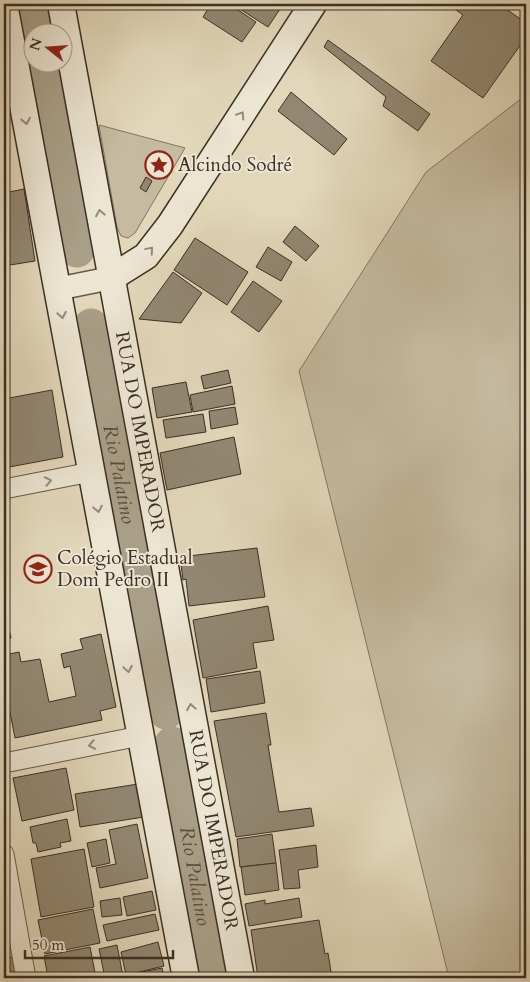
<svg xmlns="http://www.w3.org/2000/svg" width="530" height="982" font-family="Cardo,serif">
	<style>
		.green { fill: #c6bba1; stroke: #807663 }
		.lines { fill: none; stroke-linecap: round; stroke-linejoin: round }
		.river { stroke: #a99e87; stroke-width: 35 }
		.building { fill: #928772; stroke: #3b3025 }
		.minor-casing { stroke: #655a4a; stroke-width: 21 }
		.tertiary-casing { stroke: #655a4a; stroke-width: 25 }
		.secondary-casing { stroke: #3b3025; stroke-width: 29 }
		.minor { stroke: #ece5d2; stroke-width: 19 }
		.tertiary { stroke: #ece5d2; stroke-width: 22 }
		.secondary { stroke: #ece5d2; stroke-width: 26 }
		.oneway { stroke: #948a7c }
		.labels { text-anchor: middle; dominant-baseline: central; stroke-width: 4; stroke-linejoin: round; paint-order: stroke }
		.poi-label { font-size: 19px; fill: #3b3025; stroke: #ece5d2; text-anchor: start }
		.street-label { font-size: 19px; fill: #3b3025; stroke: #ece5d2 }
		.water-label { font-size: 20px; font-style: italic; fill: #564c3e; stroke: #ece5d2 }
	</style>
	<rect width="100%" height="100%" fill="#e2d7ba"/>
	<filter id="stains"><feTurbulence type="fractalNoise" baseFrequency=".004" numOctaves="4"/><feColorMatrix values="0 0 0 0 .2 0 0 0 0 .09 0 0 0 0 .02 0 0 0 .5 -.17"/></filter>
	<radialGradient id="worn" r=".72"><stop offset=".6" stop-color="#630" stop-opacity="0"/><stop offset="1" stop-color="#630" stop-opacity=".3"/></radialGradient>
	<g class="green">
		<polygon points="526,95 526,978 449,978 299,371 426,172"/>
		<polygon points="99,125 185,148 135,233 128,238 121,236 117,227"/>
	</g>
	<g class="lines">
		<g class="river">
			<polyline points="32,4 38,32"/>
			<polyline points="43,62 77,250"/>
			<path id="s1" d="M91,326L166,712"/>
			<path id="s2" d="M172,744L214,978"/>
		</g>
	</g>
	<g class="building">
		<polygon points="211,4 229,4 256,22 242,42 203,17"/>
		<polygon points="232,4 275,4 280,9 268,27"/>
		<polygon points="448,4 499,4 526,23 526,37 483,98 431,61 463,15"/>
		<polygon points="328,40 430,114 418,131 383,106 386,97 324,47"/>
		<polygon points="291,92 347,139 334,155 278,111"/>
		<polygon points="4,156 7,174 4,174"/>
		<polygon points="146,177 152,181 146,192 140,188"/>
		<polygon points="24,189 35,261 4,266 4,193"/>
		<polygon points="295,226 319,246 306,261 283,242"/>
		<polygon points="195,238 248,272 227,305 174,270"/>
		<polygon points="268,247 292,262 281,281 256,267"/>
		<polygon points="173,272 202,293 181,323 139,319"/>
		<polygon points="253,281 282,301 259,332 231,312"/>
		<polygon points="228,370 231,383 204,389 201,376"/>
		<polygon points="186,382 192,412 157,418 152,388"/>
		<polygon points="232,386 235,404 193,412 190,395"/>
		<polygon points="52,390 63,457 4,468 4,399"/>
		<polygon points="235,407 238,424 211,429 209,411"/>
		<polygon points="203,414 206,432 166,438 163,420"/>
		<polygon points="234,437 241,474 167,490 160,453"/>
		<polygon points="257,548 265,597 189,606 186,579 183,580 180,557"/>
		<polygon points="4,606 11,638 4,640"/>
		<polygon points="268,606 274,640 253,643 257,668 203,678 193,620"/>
		<polygon points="101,634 116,707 100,711 102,720 15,738 4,682 4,655 19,652 21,662 40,659 49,702 76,696 70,666 64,668 61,654 83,649 80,639"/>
		<polygon points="260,671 265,703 211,712 206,679"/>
		<polygon points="4,709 8,731 4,732"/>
		<polygon points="266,713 271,745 268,745 279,812 311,808 314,826 236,837 214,721"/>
		<polygon points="66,768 74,810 22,821 13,778"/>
		<polygon points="138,784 144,817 80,827 75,794"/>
		<polygon points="67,819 71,841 60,843 61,847 38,852 36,843 33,843 30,827"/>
		<polygon points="137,824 148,878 100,888 96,868 116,864 109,830"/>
		<polygon points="272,834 276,863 240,867 237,839"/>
		<polygon points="106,839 110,863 92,867 87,843"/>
		<polygon points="316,845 318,867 298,870 300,888 284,889 279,850"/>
		<polygon points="84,849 94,907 41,917 31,859"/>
		<polygon points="276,863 279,890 245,895 241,867"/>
		<polygon points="152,891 156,910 127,916 123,897"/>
		<polygon points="120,898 122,915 102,917 100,901"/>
		<polygon points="299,898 302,917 249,926 245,904 265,900 265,904"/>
		<polygon points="93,909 100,943 45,954 38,920"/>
		<polygon points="155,914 159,930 107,941 103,925"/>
		<polygon points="319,920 325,954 328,953 332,978 258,978 251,930"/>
		<polygon points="158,942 164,966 126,975 121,952"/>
		<polygon points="117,945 123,976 105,978 99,949"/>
		<polygon points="90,947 96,978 48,978 44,956"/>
		<polygon points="13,957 16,978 4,978 4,958"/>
		<polygon points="162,968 164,978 132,978 131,974"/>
	</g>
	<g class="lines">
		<g class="minor-casing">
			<g id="minor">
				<polyline points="4,489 91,472"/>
				<polyline points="4,763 140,736"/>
				<polyline points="4,854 26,978"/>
			</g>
		</g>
		<g class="tertiary-casing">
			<polyline id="tertiary" points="57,289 111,278"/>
		</g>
		<g class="secondary-casing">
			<g id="secondary">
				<polyline points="4,4 186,978"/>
				<path id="s3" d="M61,4L241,978"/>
				<polyline points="111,278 146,256 170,225 313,4"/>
			</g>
		</g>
		<use href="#minor" class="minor"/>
		<use href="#tertiary" class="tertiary"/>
		<use href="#secondary" class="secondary"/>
	</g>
	<defs><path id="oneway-chevron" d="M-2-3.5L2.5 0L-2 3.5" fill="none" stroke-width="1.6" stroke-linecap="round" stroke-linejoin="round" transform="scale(1.25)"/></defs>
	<g class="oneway">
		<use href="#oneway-chevron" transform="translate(241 115) rotate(-57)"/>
		<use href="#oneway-chevron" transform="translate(26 121) rotate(79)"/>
		<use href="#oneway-chevron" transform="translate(100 213) rotate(-100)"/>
		<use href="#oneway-chevron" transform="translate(150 250) rotate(-50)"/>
		<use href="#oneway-chevron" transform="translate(62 315) rotate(80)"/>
		<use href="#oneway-chevron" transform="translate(48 481) rotate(-11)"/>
		<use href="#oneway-chevron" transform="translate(98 509) rotate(79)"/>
		<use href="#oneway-chevron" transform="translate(128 669) rotate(80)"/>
		<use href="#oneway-chevron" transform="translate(191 707) rotate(-100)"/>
		<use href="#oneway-chevron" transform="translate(92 745) rotate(169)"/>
	</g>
	<defs>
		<g id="sight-ring" transform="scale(1.4375)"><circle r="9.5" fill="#ece5d2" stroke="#8f2418" stroke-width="1.5"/><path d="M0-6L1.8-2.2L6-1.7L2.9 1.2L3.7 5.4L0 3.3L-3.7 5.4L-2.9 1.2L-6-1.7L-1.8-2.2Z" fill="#8f2418"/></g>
		<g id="school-ring" transform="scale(1.4375)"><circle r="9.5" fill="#ece5d2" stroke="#8f2418" stroke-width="1.5"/><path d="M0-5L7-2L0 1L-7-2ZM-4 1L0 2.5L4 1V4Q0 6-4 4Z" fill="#8f2418"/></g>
	</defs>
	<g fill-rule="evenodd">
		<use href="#sight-ring" x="159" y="165"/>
		<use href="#school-ring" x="38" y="569"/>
	</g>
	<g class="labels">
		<g class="poi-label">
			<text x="178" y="165">Alcindo Sodré</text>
			<text x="57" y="558">Colégio Estadual<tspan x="57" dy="22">Dom Pedro II</tspan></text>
		</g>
		<g class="street-label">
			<text stroke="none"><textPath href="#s3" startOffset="435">RUA DO IMPERADOR</textPath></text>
			<text stroke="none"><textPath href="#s3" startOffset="840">RUA DO IMPERADOR</textPath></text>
		</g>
		<g class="water-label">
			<text stroke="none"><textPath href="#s1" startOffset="151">Rio Palatino</textPath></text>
			<text stroke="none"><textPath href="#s2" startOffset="134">Rio Palatino</textPath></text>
		</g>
	</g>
	<rect width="530" height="982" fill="none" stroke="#e2d7ba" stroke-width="20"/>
	<rect x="5" y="5" width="520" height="972" fill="none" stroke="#3b3025" stroke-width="2.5"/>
	<rect x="10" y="10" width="510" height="962" fill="none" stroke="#3b3025"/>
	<g transform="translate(48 48) rotate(287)"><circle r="24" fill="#ece5d2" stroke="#a59d8d"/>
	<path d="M0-4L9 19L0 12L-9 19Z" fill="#8f2418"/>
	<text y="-8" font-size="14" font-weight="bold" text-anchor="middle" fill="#3b3025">N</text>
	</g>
	<path d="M25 950v8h148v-8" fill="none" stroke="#3b3025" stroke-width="2.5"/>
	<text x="32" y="950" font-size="15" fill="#3b3025" stroke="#ece5d2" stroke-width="4" paint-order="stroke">50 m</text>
	<rect width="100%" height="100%" filter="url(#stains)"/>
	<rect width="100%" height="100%" fill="url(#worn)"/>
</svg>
